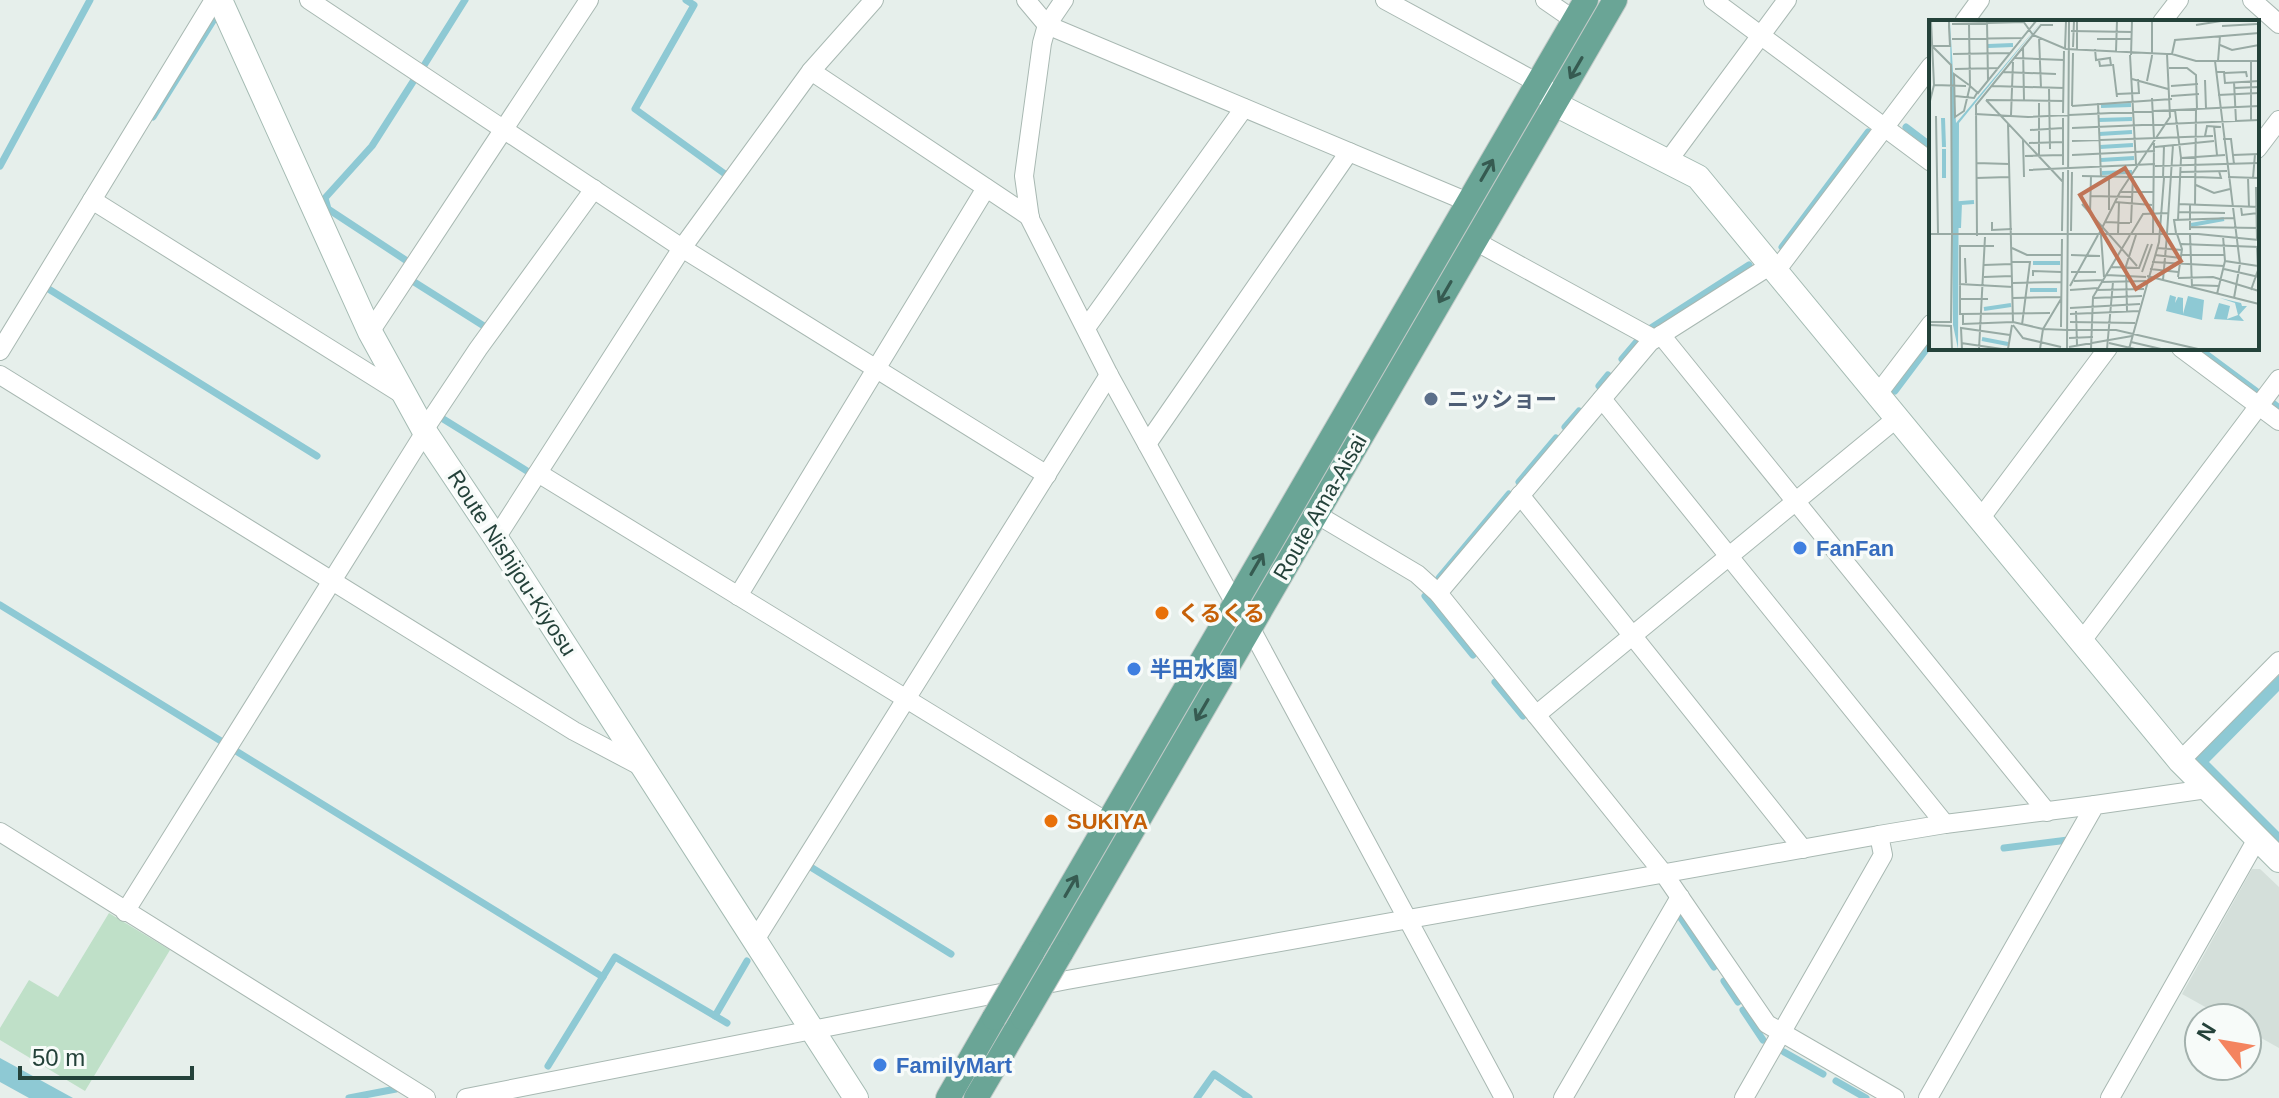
<svg xmlns="http://www.w3.org/2000/svg" width="2279" height="1098" font-family="Helvetica,'Noto Sans JP',sans-serif">
	<style>
		.built { fill: #d4dfda }
		.green { fill: #bfe0c8 }
		.water { fill: #8ec9d4 }
		.lines { fill: none; stroke-linecap: round; stroke-linejoin: round }
		.stream { stroke: #8ec9d4; stroke-width: 7 }
		.street-casing { stroke: #a8b8b2; stroke-width: 20 }
		.secondary-casing { stroke: #a4bbb3; stroke-width: 26 }
		.primary-casing { stroke: #c2cac8; stroke-width: 26 }
		.street { stroke: #fff; stroke-width: 18 }
		.secondary { stroke: #fff; stroke-width: 24 }
		.primary { stroke: #6aa596; stroke-width: 24 }
		.primary-bridge-casing { stroke: #c2cac8; stroke-width: 26; stroke-linecap: butt }
		.primary-bridge { stroke: #6aa596; stroke-width: 24 }
		.oneway { stroke: #365b51 }
		.service-dot { fill: #5c6f8a; stroke: #f7fbf9; stroke-width: 3 }
		.shop-dot { fill: #3f7fe0; stroke: #f7fbf9; stroke-width: 3 }
		.food-dot { fill: #e8710a; stroke: #f7fbf9; stroke-width: 3 }
		.labels { text-anchor: middle; dominant-baseline: central; stroke-width: 7; stroke-linejoin: round; paint-order: stroke }
		.service-label { font-size: 22px; font-weight: bold; fill: #4e5e75; stroke: #f7fbf9; text-anchor: start }
		.street-label { font-size: 22px; fill: #24423a; stroke: #f7fbf9 }
		.shop-label { font-size: 22px; font-weight: bold; fill: #366cbe; stroke: #f7fbf9; text-anchor: start }
		.food-label { font-size: 22px; font-weight: bold; fill: #c56008; stroke: #f7fbf9; text-anchor: start }
		.inset-river { fill: none; stroke: #8ec9d4; stroke-width: 4 }
		.inset-road { fill: none; stroke: #98aaa4; stroke-width: 2 }
		.view { fill: #c07456; fill-opacity: 0.15; stroke: #c07456; stroke-width: 4 }
		.inset-edge { fill: none; stroke: #24423a; stroke-width: 4 }
	</style>
	<rect width="100%" height="100%" fill="#e6efeb"/>
	<polygon class="built" points="2252,869 2260,869 2279,887 2279,1048 2247,1030 2247,1018 2225,1018 2182,994"/>
	<polygon class="green" points="109,913 170,950 85,1091 0,1040 0,1028 29,980 58,997"/>
	<g class="water">
		<polygon points="2279,675 2279,691 2209,762 2279,832 2279,847 2193,761"/>
		<polygon points="0,1058 73,1098 29,1098 0,1082"/>
	</g>
	<g class="lines">
		<g class="stream">
			<polyline points="686,0 694,5 635,109 725,174"/>
			<polyline points="423,67 465,0"/>
			<polyline points="153,117 213,21"/>
			<polyline points="1906,127 1931,146"/>
			<polyline points="0,166 90,0"/>
			<polyline points="1782,247 1868,132"/>
			<polyline points="407,261 328,209 325,198 372,146 416,77"/>
			<polyline points="411,280 487,328"/>
			<polyline points="47,288 317,456"/>
			<polyline points="1651,328 1749,265"/>
			<polyline points="2198,348 2256,391"/>
			<polyline points="1622,359 1639,339"/>
			<polyline points="1599,386 1608,375"/>
			<polyline points="1895,391 1931,343"/>
			<polyline points="2274,404 2279,408"/>
			<polyline points="440,417 527,471"/>
			<polyline points="1565,427 1579,411"/>
			<polyline points="1519,482 1556,438"/>
			<polyline points="1439,578 1509,494"/>
			<polyline points="1425,596 1473,655"/>
			<polyline points="0,605 221,741"/>
			<polyline points="1495,682 1523,716"/>
			<polyline points="236,751 603,977"/>
			<polyline points="2004,848 2068,840"/>
			<polyline points="809,866 951,954"/>
			<polyline points="1681,918 1714,967"/>
			<polyline points="1724,981 1738,1002"/>
			<polyline points="1743,1010 1763,1040"/>
			<polyline points="715,1016 747,961"/>
			<polyline points="1784,1052 1823,1074"/>
			<polyline points="548,1066 615,957 727,1023"/>
			<polyline points="1836,1081 1866,1098"/>
			<polyline points="349,1098 396,1089"/>
			<polyline points="1197,1098 1214,1074 1249,1098"/>
		</g>
		<g class="street-casing">
			<g id="street">
				<polyline points="309,0 682,248 1047,475"/>
				<polyline points="1026,0 1047,25 1468,202"/>
				<polyline points="1064,0 1047,25 1042,43 1024,176 1030,219 1109,375 1234,602"/>
				<polyline points="1385,0 1538,83"/>
				<polyline points="1545,0 1574,20"/>
				<polyline points="1713,0 1931,162"/>
				<polyline points="2252,0 2279,24"/>
				<polyline points="1964,22 1980,0"/>
				<polyline points="2162,22 2179,0"/>
				<polyline points="811,71 1030,217"/>
				<polyline points="2257,149 2279,120"/>
				<polyline points="1668,161 1787,0"/>
				<polyline points="92,200 405,396"/>
				<polyline points="1475,241 1654,339"/>
				<polyline points="1776,271 1931,66"/>
				<polyline points="1086,328 1244,108"/>
				<polyline points="370,332 589,0"/>
				<polyline points="1661,335 2047,812"/>
				<polyline points="2181,348 2279,421"/>
				<polyline points="0,351 214,0"/>
				<polyline points="0,375 574,731 644,768"/>
				<polyline points="1877,395 1931,324"/>
				<polyline points="1602,399 1945,824 1879,835 1883,855 1744,1098"/>
				<polyline points="424,430 478,349 594,189"/>
				<polyline points="1147,444 1349,152"/>
				<polyline points="538,473 1107,822"/>
				<polyline points="1520,495 1803,849"/>
				<polyline points="1316,514 1417,574 1438,593 1664,874 1767,1024 1895,1098"/>
				<polyline points="1980,519 2108,348"/>
				<polyline points="496,538 682,248 811,71 874,0"/>
				<polyline points="1438,593 1650,342 1771,265"/>
				<polyline points="738,596 986,188"/>
				<polyline points="1250,627 1504,1098"/>
				<polyline points="2081,642 2279,379"/>
				<polyline points="1536,715 1897,418"/>
				<polyline points="2180,761 2279,661"/>
				<polyline points="1945,824 2095,805"/>
				<polyline points="0,832 426,1098"/>
				<polyline points="125,912 425,432"/>
				<polyline points="755,940 1109,375"/>
				<polyline points="466,1098 1067,980 1879,835"/>
				<polyline points="1563,1098 1680,897"/>
				<polyline points="1928,1098 2095,805 2207,789"/>
				<polyline points="2110,1098 2257,839"/>
			</g>
		</g>
		<g class="secondary-casing">
			<g id="secondary">
				<polyline points="220,0 370,332 425,432 496,538 856,1098"/>
				<polyline points="1542,88 1555,104 1698,177 2180,761 2279,860"/>
			</g>
		</g>
		<g class="primary-casing">
			<g id="primary">
				<polyline points="1032,953 1586,0"/>
				<polyline points="1061,953 1615,0"/>
				<polyline points="948,1098 994,1018"/>
				<polyline points="976,1098 1023,1018"/>
			</g>
		</g>
		<use href="#street" class="street"/>
		<use href="#secondary" class="secondary"/>
		<use href="#primary" class="primary"/>
		<g class="primary-bridge-casing">
			<g id="primary-bridge">
				<polyline points="994,1018 1032,953"/>
				<polyline points="1023,1018 1061,953"/>
			</g>
		</g>
		<use href="#primary-bridge" class="primary-bridge"/>
	</g>
	<defs><path id="oneway-shaft" d="M-6 0H5M1.5-3L5.5 0L1.5 3" fill="none" stroke-width="1.6" stroke-linecap="round" stroke-linejoin="round" transform="scale(2)"/></defs>
	<g class="oneway">
		<use href="#oneway-shaft" transform="translate(1576 68) rotate(120)"/>
		<use href="#oneway-shaft" transform="translate(1487 170) rotate(-60)"/>
		<use href="#oneway-shaft" transform="translate(1445 292) rotate(120)"/>
		<use href="#oneway-shaft" transform="translate(1257 564) rotate(-60)"/>
		<use href="#oneway-shaft" transform="translate(1202 710) rotate(120)"/>
		<use href="#oneway-shaft" transform="translate(1071 886) rotate(-60)"/>
	</g>
	<circle class="service-dot" cx="1431" cy="399" r="8"/>
	<g class="shop-dot">
		<circle cx="1800" cy="548" r="8"/>
		<circle cx="1134" cy="669" r="8"/>
		<circle cx="880" cy="1065" r="8"/>
	</g>
	<g class="food-dot">
		<circle cx="1162" cy="613" r="8"/>
		<circle cx="1051" cy="821" r="8"/>
	</g>
	<g class="labels">
		<g class="service-label">
			<text x="1447" y="399">ニッショー</text>
		</g>
		<g class="street-label">
			<text transform="translate(1320 507) rotate(-60)">Route Ama-Aisai</text>
			<text transform="translate(512 563) rotate(57)">Route Nishijou-Kiyosu</text>
		</g>
		<g class="shop-label">
			<text x="1816" y="548">FanFan</text>
			<text x="1150" y="669">半田水園</text>
			<text x="896" y="1065">FamilyMart</text>
		</g>
		<g class="food-label">
			<text x="1178" y="613">くるくる</text>
			<text x="1067" y="821">SUKIYA</text>
		</g>
	</g>
	<g transform="translate(1929 20)">
		<rect width="330" height="330" fill="#e6efeb"/>
		<path d="M21,1L27,103L113,1L30,103L29,329L24,305ZM241,275L247,277L246,283L249,277L254,278V294L259,276L275,280L273,300L237,291ZM291,278L312,283L313,286H318L310,295L315,301L285,299L290,283L301,286L298,299L309,295L306,283Z" fill="#8ec9d4"/>
		<path class="inset-river" d="M59,26L84,25M172,86L202,85M14,98L15,127M170,100L203,99M170,114L203,112M171,127L204,125M15,129V158M172,140L205,138M173,153L203,152M262,205L295,199M30,208L31,183L45,182M104,243H131M101,270H128M55,289L82,285M53,319L79,324"/>
		<path class="inset-road" d="M2,1H20V7L21,26H3M58,1L59,60M94,1L104,15L137,29L238,34M148,1V29M223,1V36M23,4L95,2M40,4L41,66L35,91L26,97L25,54L40,65M267,5L292,1M293,6L328,4M142,11L203,12M104,15L112,5H124M110,17L112,68M23,19L94,18M168,19H203M0,23L22,45L23,214M291,25L303,30L330,25M94,27L95,80M144,27L145,1M136,29L137,1M166,29L167,40L181,38L182,45L171,46L170,40M187,31L188,1M24,34L81,33M243,34L267,41H330M201,35L207,144M202,35L203,1M86,38L135,40M286,41L311,244L305,278M289,41L291,16M322,41V101M184,44L188,77M240,48H258L267,55L268,89M26,49L70,48M74,52L127,54M287,52H295L296,63L330,61M295,53L317,52L318,57M203,59L239,69M276,60L277,89M218,61L223,36M305,62L307,101M5,65L37,66M41,66L49,73L107,1M63,66L135,68M242,66L269,64M305,68L330,67M120,69L121,129M188,74L210,73L209,59M289,75L330,73M26,76L45,78L48,73M242,76L270,74M223,78L225,119M57,80L134,162M57,80L135,81M110,83V136M169,83L172,157M0,85L5,65L2,1M143,86L243,79M143,86L144,33M246,90L252,138L249,200M134,93L135,31M46,94L99,97L330,86M82,95L84,42M7,96L9,213M79,103L84,302M285,106L288,135M143,108L330,100M101,110L134,108M276,116L278,106L292,107M294,119H302L305,144M94,120L95,157M143,121L284,116M100,123L134,122M226,127L285,121M143,135L226,131M304,135L330,134M96,136L134,135M252,138L296,135M47,143L80,144M134,145V98M226,146L330,143M100,150L226,144M251,152L298,151M153,156L201,157M202,157H267M267,157L292,158L290,151M299,157L330,158M47,158L80,157M234,158L235,126M319,158L320,187M324,158L326,134M267,165L285,173L301,169M327,167L328,219M191,172H225M162,176L203,177M186,182L223,185M153,184L208,246M249,184L330,187M261,184V210M266,185L267,89M312,187L313,195L329,193M180,190V157M249,192L296,193M161,193L162,156M63,202V210L83,209M176,202L201,203M202,203L204,157M261,207L330,208M133,211L134,152M142,211L143,152M224,213L225,123M238,213L244,125M247,213L245,200L305,198M0,214H269L330,220M170,214L191,172L241,97L238,34H243L246,20L330,13M189,214L190,182M202,214L214,194L240,193M248,214L253,229L249,257M261,214L263,267M172,215L175,257M48,216L47,85L104,15M252,224L330,227M65,226H31V294L121,293M83,228L98,235H133M228,228L253,230M142,235L171,236M226,235L252,238M252,235H295M36,238L37,263M296,241L329,246M83,242H101L93,305M223,242L295,246M55,245L83,244M182,247L210,248L219,224M221,249L249,252M295,249L330,257M142,252H167M213,252L223,224M177,255L217,257M104,256V251L132,252M218,256L330,284M55,257L83,256M249,258L284,257L330,271M234,260L238,215M145,261L174,260M172,262L217,261M84,263L132,262M30,264L84,267M263,265L290,266M141,266L169,215M141,270L169,268M167,270L215,269M322,270L329,250L328,227M288,274L296,241L294,216M84,278L132,277M164,278L213,276M31,279H59M141,288L211,284M147,291L148,325M198,291L197,246L207,215M34,294V304L84,302L114,309L132,279M141,294L210,291M0,302H22L23,215M141,302L206,303M0,305L22,306L23,329M84,305L94,318L132,327M132,307L133,219M138,310H187L269,329M140,318L164,317M202,322L232,329M32,323L73,329M180,323L206,329M140,327L203,316M33,329L32,308L81,315M50,329L56,217M79,329L83,305M111,329L114,309L138,310M138,329L140,1M162,329L164,277L201,215M178,329L184,262M200,329L230,222L235,158"/>
		<path class="view" d="M196,148L252,241L207,269L151,175Z"/>
		<rect width="330" height="330" class="inset-edge"/>
	</g>
	<g transform="translate(2223 1042) rotate(301)"><circle r="38" fill="#f7fbf9" stroke="#a3b1ad" stroke-width="2"/>
	<path d="M0-6L14 30L0 20L-14 30Z" fill="#f4845f"/>
	<text y="-12" font-size="22" font-weight="bold" text-anchor="middle" fill="#24423a">N</text>
	</g>
	<path d="M20 1066v12h172v-12" fill="none" stroke="#24423a" stroke-width="4"/>
	<text x="32" y="1066" font-size="24" fill="#24423a" stroke="#f7fbf9" stroke-width="6" paint-order="stroke">50 m</text>
</svg>
